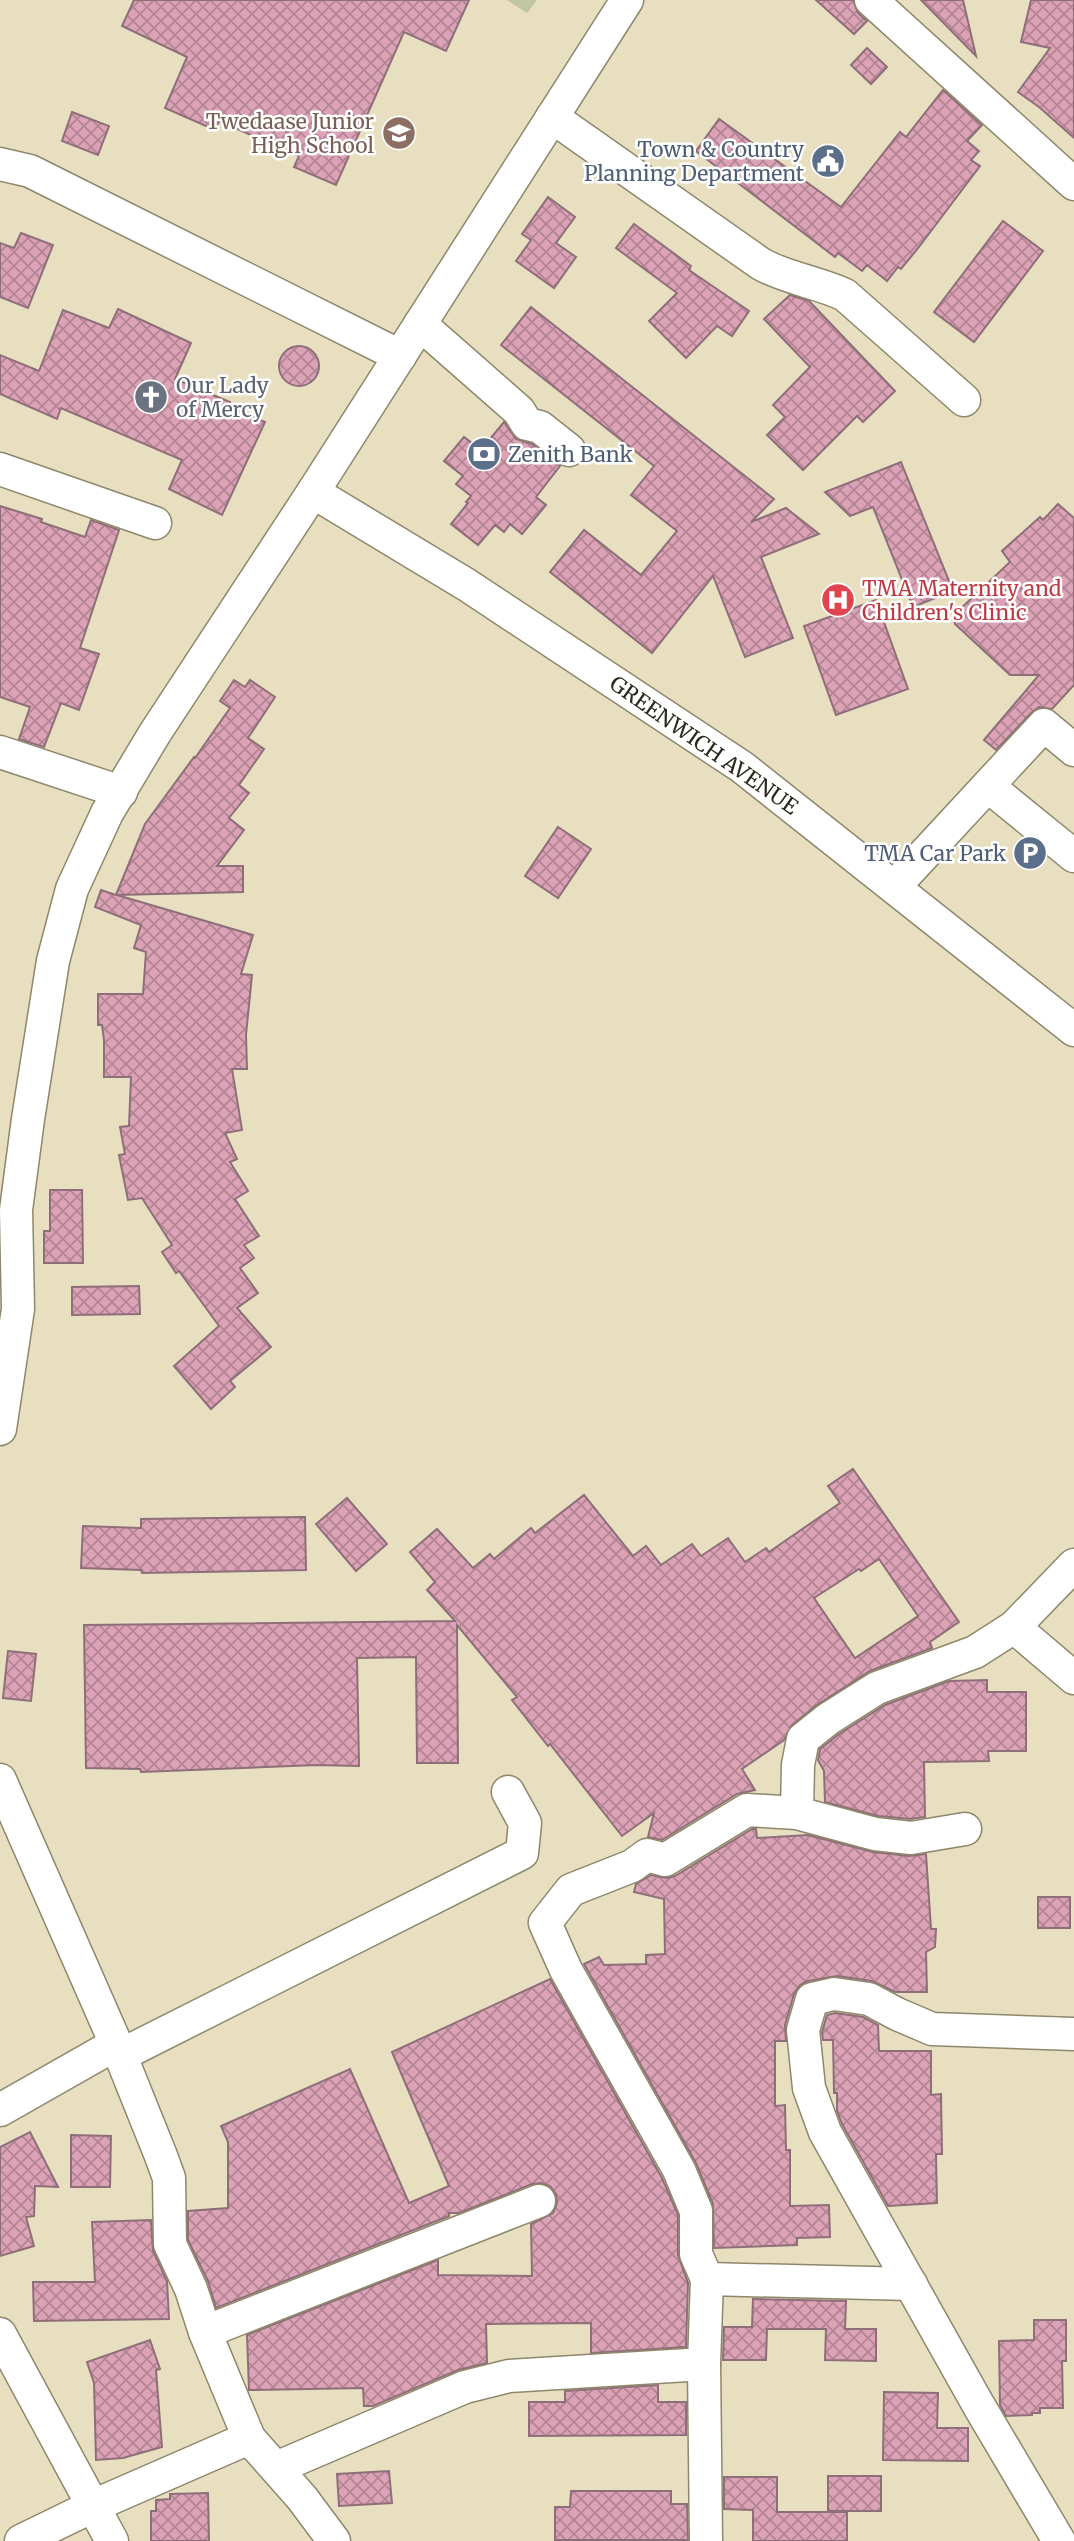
<svg xmlns="http://www.w3.org/2000/svg" width="1074" height="2541" font-family="Merriweather,serif">
	<style>
		.pitch { fill: #c0c6a1 }
		.building { fill: url(#building-cross-hatch); stroke: #8e6f79; stroke-width: 2; fill-rule: evenodd }
		.lines { fill: none; stroke-linecap: round; stroke-linejoin: round }
		.minor-casing { stroke: #8e876b; stroke-width: 35 }
		.minor { stroke: #fff; stroke-width: 32 }
		.labels { text-anchor: middle; dominant-baseline: central; stroke-width: 5; stroke-linejoin: round; paint-order: stroke }
		.education-label { font-size: 21px; fill: #785e54; stroke: #fff; text-anchor: end }
		.service-label { font-size: 21px; fill: #4e5e75; stroke: #fff; text-anchor: end }
		.worship-label { font-size: 21px; fill: #5b616d; stroke: #fff; text-anchor: start }
		.health-label { font-size: 21px; fill: #be3a42; stroke: #fff; text-anchor: start }
		.street-label { font-size: 21px; fill: #2c291d; stroke: #fff }
	</style>
	<defs>
		<pattern id="building-cross-hatch" width="8" height="8" patternUnits="userSpaceOnUse" patternTransform="scale(1.75)"><rect width="8" height="8" fill="#dca2b6"/><path d="M0 0l8 8M0 8l8-8" fill="none" stroke="#b38493"/></pattern>
	</defs>
	<rect width="100%" height="100%" fill="#e7dfc0"/>
	<polygon class="pitch" points="507,0 537,0 527,13"/>
	<g class="building">
		<polygon points="134,0 469,0 446,51 404,32 336,185 294,167 299,156 219,121 215,130 165,108 187,57 122,26"/>
		<polygon points="816,0 853,0 858,13 867,21 854,34"/>
		<polygon points="921,0 963,0 976,56"/>
		<polygon points="1031,0 1074,0 1074,138 1039,107 1018,92 1050,48 1021,42"/>
		<polygon points="867,48 887,67 871,84 851,65"/>
		<polygon points="943,90 982,125 967,141 979,151 971,160 980,166 919,247 901,269 898,267 887,281 867,265 862,271 838,253 835,257 696,151 719,119 841,207 900,132 906,137"/>
		<polygon points="72,112 109,126 98,155 62,141"/>
		<polygon points="548,197 575,217 556,243 576,257 554,288 516,261 531,240 522,234"/>
		<polygon points="1003,221 1043,251 974,342 934,312"/>
		<polygon points="634,224 691,266 689,270 749,311 732,336 717,326 686,358 649,321 677,293 616,248"/>
		<polygon points="21,233 53,245 28,308 0,297 0,243 14,248"/>
		<polygon points="790,295 809,301 895,391 863,422 857,416 803,470 767,435 785,417 773,405 810,367 764,319"/>
		<polygon points="531,307 774,499 751,522 786,508 819,534 761,557 793,638 745,657 713,576 652,653 550,572 584,530 641,575 677,531 631,495 654,466 501,345"/>
		<polygon points="118,309 191,343 175,379 230,402 228,406 265,422 222,515 169,489 182,460 61,408 57,419 0,394 0,355 39,371 63,310 109,328"/>
		<circle cx="299" cy="366" r="20"/>
		<polygon points="504,422 516,439 532,444 560,466 536,497 546,505 522,534 510,524 504,532 495,525 478,545 451,524 468,503 466,502 471,496 456,484 463,476 444,461 464,437 481,450"/>
		<polygon points="901,462 953,591 913,607 873,507 850,516 825,492"/>
		<polygon points="1058,504 1074,518 1074,685 1052,709 1039,707 1031,713 996,750 984,740 1039,675 1010,675 955,624 955,614 1010,562 1002,551 1040,517 1043,520"/>
		<polygon points="0,506 42,519 41,522 85,537 91,520 119,530 80,648 99,654 79,710 61,703 44,747 19,739 30,707 0,697"/>
		<polygon points="876,600 908,689 836,715 804,626"/>
		<polygon points="234,680 245,687 250,680 275,697 248,738 264,749 239,785 249,793 229,818 244,830 217,866 243,866 243,892 117,895 253,935 241,974 252,975 246,1035 247,1069 232,1069 242,1130 225,1133 237,1159 230,1162 248,1191 235,1199 259,1236 244,1245 254,1258 240,1268 258,1293 237,1308 271,1347 230,1381 235,1387 211,1409 174,1366 219,1326 179,1271 176,1273 162,1252 172,1245 142,1198 128,1200 119,1155 125,1154 120,1127 129,1126 131,1077 104,1077 104,1040 102,1025 98,1025 98,994 143,994 146,952 134,948 141,925 95,907 101,890 116,895 145,824 194,757 195,758 230,708 220,701"/>
		<polygon points="558,827 591,849 558,898 525,876"/>
		<polygon points="50,1190 82,1190 83,1263 44,1263 44,1231 50,1231"/>
		<polygon points="139,1286 140,1314 72,1315 72,1287"/>
		<path d="M853,1469L959,1622L930,1642L932,1648L870,1671L817,1705L792,1725L784,1740L742,1769L755,1790L737,1794L662,1840L648,1837L654,1813L622,1836L550,1744L548,1746L512,1700L517,1697L457,1625L458,1763H417L416,1657L357,1658L359,1766L316,1765L141,1772L140,1769L86,1768L84,1625L455,1621L427,1590L435,1582L410,1552L437,1529L473,1568L490,1554L494,1559L531,1528L535,1533L584,1495L633,1556L646,1546L661,1565L692,1544L701,1556L728,1538L745,1562L766,1548L769,1552L840,1503L828,1486ZM879,1559L918,1616L855,1658L814,1598L859,1569L861,1571Z"/>
		<polygon points="347,1498 387,1544 356,1571 316,1524"/>
		<polygon points="305,1517 306,1570 142,1573 141,1570 81,1568 83,1526 141,1528 141,1519"/>
		<polygon points="8,1651 36,1654 31,1701 3,1698"/>
		<polygon points="987,1680 987,1692 1026,1692 1026,1751 988,1751 989,1761 924,1762 925,1817 910,1819 878,1816 825,1802 824,1771 818,1760 820,1749 839,1734 885,1705 949,1681"/>
		<polygon points="752,1829 756,1829 757,1838 808,1835 873,1852 909,1856 926,1854 931,1929 936,1929 935,1947 926,1952 927,1992 895,1992 872,1981 837,1976 808,1981 800,1985 794,1994 785,2025 786,2041 775,2041 775,2106 785,2105 786,2150 790,2150 790,2206 829,2205 830,2237 797,2238 797,2245 714,2248 713,2204 696,2163 584,1964 599,1957 604,1965 646,1964 646,1955 665,1954 664,1899 634,1892 636,1884 651,1875 667,1878 675,1876"/>
		<rect x="1038" y="1897" width="32" height="31"/>
		<polygon points="550,1979 662,2178 678,2215 678,2255 688,2283 686,2347 591,2353 591,2323 486,2324 487,2363 458,2370 373,2406 364,2406 363,2388 249,2390 247,2335 438,2260 438,2275 532,2276 531,2224 553,2213 557,2203 556,2194 550,2186 541,2183 532,2184 459,2213 449,2213 449,2216 216,2308 208,2281 188,2240 188,2211 228,2208 228,2142 221,2126 350,2069 409,2203 449,2186 392,2052"/>
		<polygon points="835,2013 863,2017 878,2025 879,2051 931,2051 931,2095 941,2094 942,2154 936,2154 937,2203 888,2206 842,2124 837,2111 837,2093 834,2093 833,2040 823,2040 822,2032 827,2015"/>
		<polygon points="30,2132 58,2187 35,2186 34,2216 26,2217 34,2246 0,2256 0,2147"/>
		<polygon points="71,2135 111,2136 110,2187 71,2187"/>
		<polygon points="151,2220 153,2251 167,2281 169,2319 34,2321 33,2282 95,2282 92,2222"/>
		<polygon points="753,2299 846,2301 845,2329 876,2329 876,2361 825,2360 826,2329 767,2329 766,2360 723,2360 724,2327 752,2327"/>
		<polygon points="1034,2320 1066,2320 1066,2361 1062,2361 1063,2408 1040,2408 1040,2413 1032,2413 1032,2415 1006,2416 1000,2405 999,2341 1034,2340"/>
		<polygon points="150,2340 160,2369 156,2370 162,2447 123,2458 96,2460 94,2383 87,2362"/>
		<polygon points="658,2385 658,2402 686,2402 686,2435 529,2436 529,2402 565,2402 565,2391"/>
		<polygon points="884,2392 938,2393 937,2428 968,2428 968,2461 883,2460"/>
		<polygon points="389,2471 392,2503 339,2506 337,2474"/>
		<rect x="828" y="2476" width="53" height="35"/>
		<polygon points="724,2477 777,2477 777,2512 847,2512 847,2541 753,2541 753,2510 724,2509"/>
		<polygon points="571,2491 671,2491 671,2504 687,2504 688,2540 555,2540 555,2507 570,2507"/>
		<polygon points="208,2493 209,2541 151,2541 151,2511 156,2511 156,2500 170,2499 170,2494"/>
	</g>
	<g class="lines">
		<g class="minor-casing">
			<g id="minor">
				<polyline points="871,0 1074,184"/>
				<path d="M552,117L761,264C788,279 818,282 845,295L964,400"/>
				<polyline points="0,164 30,171 400,356"/>
				<polyline points="420,324 519,411 527,424 540,427 569,450"/>
				<polyline points="0,469 155,523"/>
				<polyline points="313,492 467,585 742,767 1074,1030"/>
				<polyline points="0,752 121,792"/>
				<polyline points="988,786 1074,856"/>
				<polyline points="894,887 1044,725 1074,750"/>
				<polyline points="0,1429 18,1309 16,1210 28,1119 53,961 72,889 107,813 155,733 313,492 627,0"/>
				<polyline points="1014,1627 1074,1678"/>
				<polyline points="0,1780 116,2044 161,2156 169,2178 170,2244 191,2289 205,2332 249,2438 302,2498 334,2541"/>
				<polyline points="797,1813 798,1765 803,1739 828,1719 877,1688 975,1652 1014,1627 1074,1565"/>
				<polyline points="121,2055 522,1853 525,1823 508,1792"/>
				<polyline points="0,2110 116,2044"/>
				<polyline points="707,2279 911,2284"/>
				<polyline points="205,2332 539,2201"/>
				<polyline points="0,2334 93,2506 249,2438"/>
				<polyline points="276,2468 465,2387 509,2376 704,2364"/>
				<polyline points="21,2541 93,2506 112,2541"/>
				<polyline points="706,2541 704,2364 707,2279 696,2254 696,2211 679,2170 566,1970 545,1923 571,1890 632,1866 647,1855 665,1860 747,1810 797,1813 875,1834 911,1838 965,1829"/>
				<polyline points="1059,2541 979,2406 825,2132 809,2088 803,2030 812,1999 834,1994 869,1999 897,2014 932,2029 1074,2034"/>
			</g>
		</g>
		<use href="#minor" class="minor"/>
	</g>
	<defs>
		<g id="school-disc" transform="scale(1.75)"><circle r="9.5" fill="#8d6e63" stroke="#fff"/><path d="M0-5L7-2L0 1L-7-2ZM-4 1L0 2.5L4 1V4Q0 6-4 4Z" fill="#fff"/></g>
		<g id="civic-disc" transform="scale(1.75)"><circle r="9.5" fill="#5c6f8a" stroke="#fff"/><path d="M-.6-6.5H3V-4.5H.6V-3L4-1V1h2V6H-6V1h2V-1L-.6-3ZM-1.2 2.5V6h2.4V2.5Z" fill="#fff"/></g>
		<g id="church-disc" transform="scale(1.75)"><circle r="9.5" fill="#6b7280" stroke="#fff"/><path d="M-1.2-6h2.4v3.5h3.3v2.4h-3.3V6h-2.4V-.1h-3.3v-2.4h3.3Z" fill="#fff"/></g>
		<g id="bank-disc" transform="scale(1.75)"><circle r="9.5" fill="#5c6f8a" stroke="#fff"/><path d="M-6-4H6V4H-6ZM0-2.3a2.3 2.3 0 1 0 0 4.6a2.3 2.3 0 1 0 0-4.6Z" fill="#fff"/></g>
		<g id="hospital-disc" transform="scale(1.75)"><circle r="9.5" fill="#e0444e" stroke="#fff"/><path d="M-5-5h3v3.5h4V-5h3V5h-3V1.5h-4V5h-3Z" fill="#fff"/></g>
		<g id="parking-disc" transform="scale(1.75)"><circle r="9.5" fill="#5c6f8a" stroke="#fff"/><path d="M-3.5-5.5H1a3.5 3.5 0 0 1 0 7H-1V5.5H-3.5ZM-1-3.4V-.6H.8a1.4 1.4 0 0 0 0-2.8Z" fill="#fff"/></g>
	</defs>
	<g fill-rule="evenodd">
		<use href="#school-disc" x="399" y="133"/>
		<use href="#civic-disc" x="828" y="161"/>
		<use href="#church-disc" x="151" y="397"/>
		<use href="#bank-disc" x="484" y="454"/>
		<use href="#hospital-disc" x="838" y="600"/>
		<use href="#parking-disc" x="1030" y="853"/>
	</g>
	<g class="labels">
		<g class="education-label">
			<text x="374" y="121">Twedaase Junior<tspan x="374" dy="24">High School</tspan></text>
		</g>
		<g class="service-label">
			<text x="804" y="149">Town &amp; Country<tspan x="804" dy="24">Planning Department</tspan></text>
			<text x="508" y="454" text-anchor="start">Zenith Bank</text>
			<text x="1006" y="853">TMA Car Park</text>
		</g>
		<g class="worship-label">
			<text x="176" y="385">Our Lady<tspan x="176" dy="24">of Mercy</tspan></text>
		</g>
		<g class="health-label">
			<text x="862" y="588">TMA Maternity and<tspan x="862" dy="24">Children's Clinic</tspan></text>
		</g>
		<g class="street-label">
			<text transform="translate(704 745) rotate(35)">GREENWICH AVENUE</text>
		</g>
	</g>
</svg>
